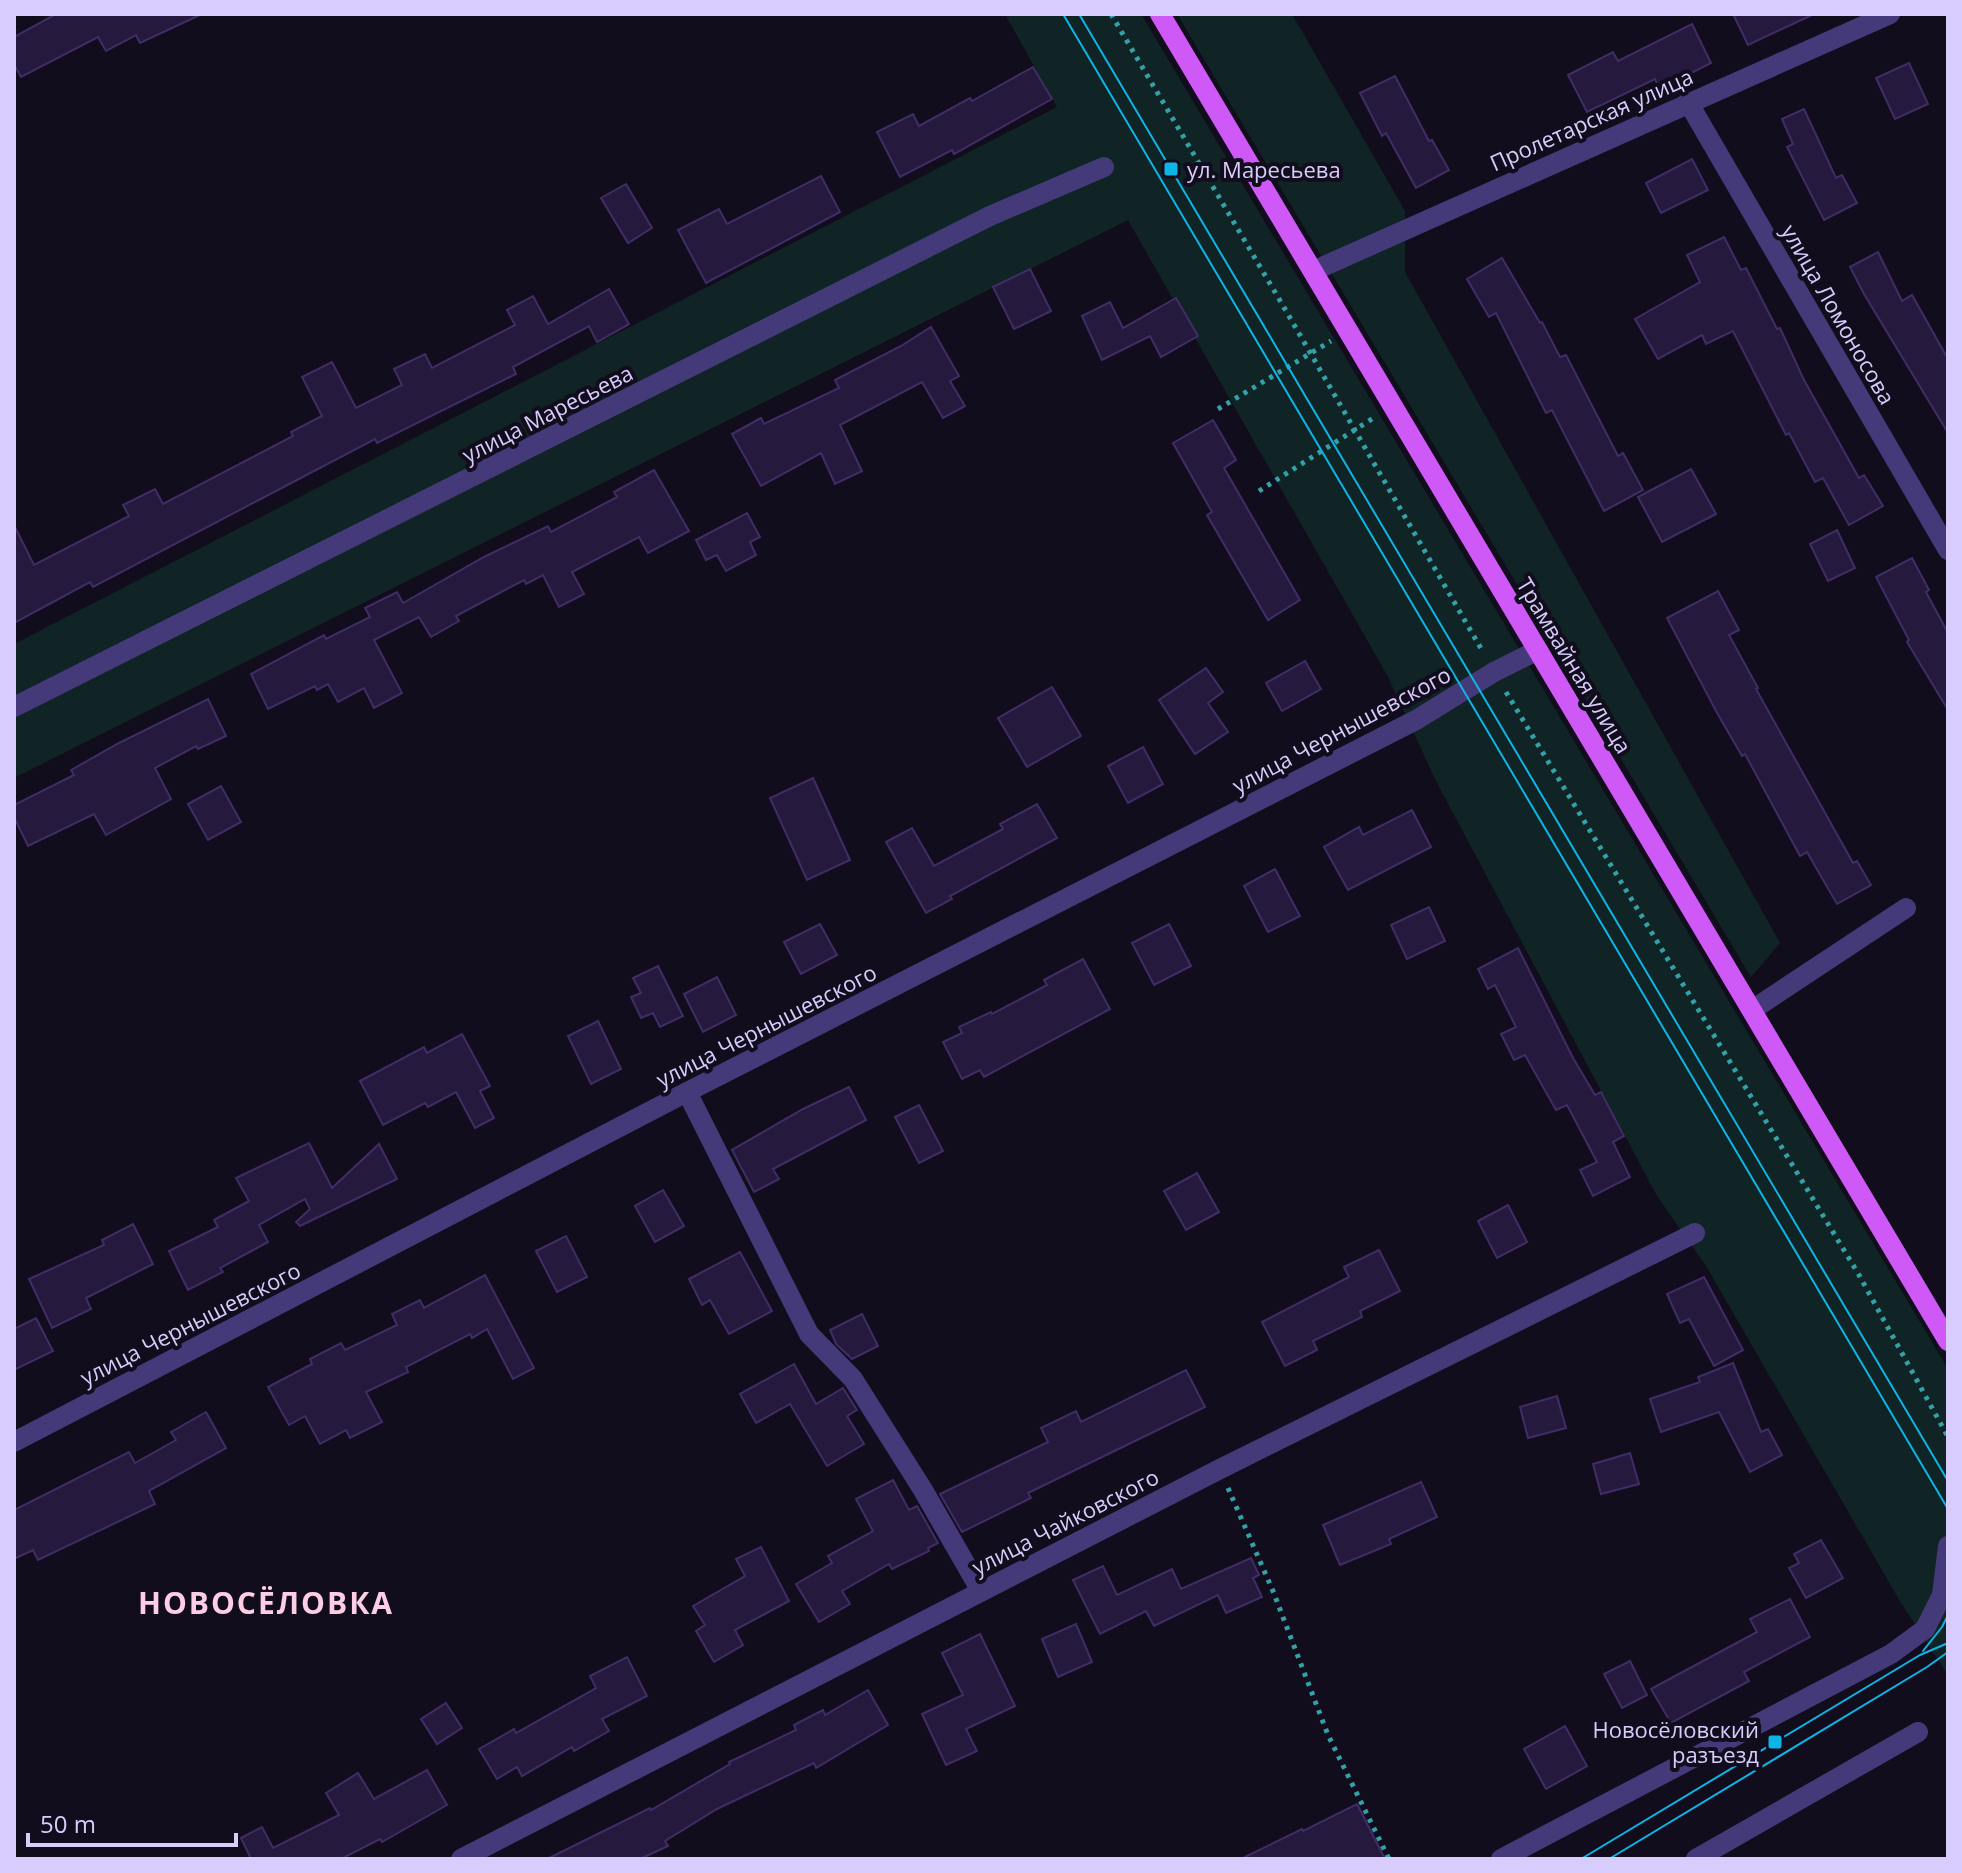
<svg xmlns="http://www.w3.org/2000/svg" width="1962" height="1873" font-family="'Open Sans',sans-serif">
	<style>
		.green { fill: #102426 }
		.building { fill: #251a3d; stroke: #402d67; stroke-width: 2 }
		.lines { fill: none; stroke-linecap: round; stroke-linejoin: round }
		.path { stroke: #34a0a8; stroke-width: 5; stroke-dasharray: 4 6; stroke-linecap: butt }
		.minor { stroke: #453a79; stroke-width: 20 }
		.major { stroke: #cf59f6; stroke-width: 20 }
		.tram { stroke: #0db5e7; stroke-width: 2 }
		.poi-dot { fill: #0db5e7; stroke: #120d1d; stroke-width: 3 }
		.labels { text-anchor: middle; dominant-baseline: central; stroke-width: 8; stroke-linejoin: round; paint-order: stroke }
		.street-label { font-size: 22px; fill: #d7ccfc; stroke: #120d1d }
		.poi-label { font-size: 22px; fill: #d7ccfc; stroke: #120d1d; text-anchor: start }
		.district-label { font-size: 30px; font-weight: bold; letter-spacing: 2px; fill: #fccde5; stroke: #120d1d }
	</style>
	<rect width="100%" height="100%" fill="#120d1d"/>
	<g class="green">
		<polygon points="1005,14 1141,14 1948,1369 1948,1675 1901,1603 1706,1266 1657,1196 1436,781 1387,675 1128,220 14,778 14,644 1057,107"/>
		<polygon points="1177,14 1292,14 1405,211 1405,272 1780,943 1751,977"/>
	</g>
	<g class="building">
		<polygon points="56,14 202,14 140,43 136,35 106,51 98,37 21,77 14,64 14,37"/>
		<polygon points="1733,14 1814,14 1748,45"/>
		<polygon points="1692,24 1711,63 1659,89 1655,79 1587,112 1568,75 1613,52 1618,61"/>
		<polygon points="1909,63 1928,104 1895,119 1876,78"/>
		<polygon points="1033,67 1052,99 954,154 952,150 900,177 877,132 913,114 919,126 970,98 972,101"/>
		<polygon points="1395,76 1429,141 1432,140 1449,170 1416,188 1386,133 1382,136 1360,93"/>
		<polygon points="1804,109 1836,178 1842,175 1857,203 1824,220 1787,147 1793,144 1782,119"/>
		<polygon points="1692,159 1708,190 1661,213 1646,183"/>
		<polygon points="821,176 840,212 706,283 678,230 719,209 727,224"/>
		<polygon points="626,184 652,228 628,243 601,198"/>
		<polygon points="1724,237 1741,270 1746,268 1777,329 1780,328 1804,380 1859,478 1864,475 1883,506 1849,525 1823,478 1815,482 1789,433 1786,435 1733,331 1706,344 1702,335 1658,359 1635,319 1700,282 1687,255"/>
		<polygon points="1878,252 1902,301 1912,295 1948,359 1948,433 1864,294 1850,267"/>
		<polygon points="1502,258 1540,323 1542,322 1560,357 1566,355 1618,456 1623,453 1643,490 1604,511 1552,410 1546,413 1496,313 1489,317 1467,279"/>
		<polygon points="1030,269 1051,311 1014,329 993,287"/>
		<polygon points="609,289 629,324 597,342 589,326 513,367 516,374 377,443 375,439 93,587 90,582 14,623 14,525 34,565 129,516 123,505 155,489 163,504 293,436 291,432 322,416 302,377 332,362 356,408 402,385 394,369 425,354 432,368 515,325 507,310 533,296 548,324"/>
		<polygon points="1176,298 1198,336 1161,357 1150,336 1102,360 1082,316 1110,302 1123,328"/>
		<polygon points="931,327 959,376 950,381 965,406 943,418 922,382 840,425 862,471 835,484 821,453 761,486 732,434 761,418 764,424 839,388 835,380 901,346"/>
		<polygon points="1213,420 1236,460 1224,468 1300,600 1268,620 1207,515 1212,512 1173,443"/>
		<polygon points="1691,469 1716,514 1662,542 1638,497"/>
		<polygon points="654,470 689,531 648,553 639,537 572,572 584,594 559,607 543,575 526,584 524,580 456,616 459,621 431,637 419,617 374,640 402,693 374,708 364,688 338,702 328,684 317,690 315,686 268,709 251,674 324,635 326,639 370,617 365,608 397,592 403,603 484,557 548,526 551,532 617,497 614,492"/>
		<polygon points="747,513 760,537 750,542 756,555 726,571 717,555 706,560 696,540"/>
		<polygon points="1837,530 1855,568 1828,581 1810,544"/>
		<polygon points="1912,558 1929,590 1926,592 1948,633 1948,710 1907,642 1909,640 1876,577"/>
		<polygon points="1718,591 1739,630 1729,635 1758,688 1756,689 1853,863 1857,861 1871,885 1837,904 1807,852 1800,856 1745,754 1742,756 1716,711 1667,618"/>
		<polygon points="1305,661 1321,689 1282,711 1266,683"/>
		<polygon points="1206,668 1223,692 1208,703 1228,732 1195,754 1159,700"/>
		<polygon points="1052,687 1081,736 1027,767 998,718"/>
		<polygon points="208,699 226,736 198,749 196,746 155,768 171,799 106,835 94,814 28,846 14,817 14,805 74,775 71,770 119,743"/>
		<polygon points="1143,747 1163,784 1128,803 1108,766"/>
		<polygon points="813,778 850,860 807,880 770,798"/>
		<polygon points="221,786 241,822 208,840 188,804"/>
		<polygon points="1037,804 1057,838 950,896 952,899 926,913 886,842 912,828 934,866 1003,829 1000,824"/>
		<polygon points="1412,810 1431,847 1348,890 1324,847 1359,827 1363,835"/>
		<polygon points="1275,869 1300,916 1268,932 1244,886"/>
		<polygon points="1429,907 1445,941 1407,959 1391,925"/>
		<polygon points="820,924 837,955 801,974 784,942"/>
		<polygon points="1169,924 1191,966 1154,985 1132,943"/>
		<polygon points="1518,948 1573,1058 1595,1095 1601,1092 1624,1136 1613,1142 1630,1177 1593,1196 1580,1170 1597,1162 1567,1105 1556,1110 1525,1055 1514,1060 1501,1034 1516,1027 1495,985 1488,989 1478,969"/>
		<polygon points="1083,959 1110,1009 984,1077 980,1070 962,1079 943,1042 962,1033 959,1027 991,1012 992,1014 1047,985 1044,980"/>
		<polygon points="658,966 683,1016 660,1027 653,1013 641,1018 631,997 641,993 633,978"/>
		<polygon points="717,977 736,1015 703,1032 684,994"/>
		<polygon points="598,1021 621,1069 591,1084 568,1036"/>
		<polygon points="462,1034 490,1086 480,1091 494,1118 475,1128 456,1092 428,1107 425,1103 383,1125 360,1081 424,1047 427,1053"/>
		<polygon points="849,1087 866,1120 773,1169 779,1179 754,1192 732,1150 803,1109"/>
		<polygon points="919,1105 943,1151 919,1163 895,1117"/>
		<polygon points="309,1143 332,1188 379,1144 397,1179 300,1226 296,1222 310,1209 305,1199 259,1225 268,1242 220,1268 223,1272 188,1290 169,1251 218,1227 214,1220 249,1201 236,1178"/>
		<polygon points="1197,1173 1219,1212 1186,1230 1164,1191"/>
		<polygon points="663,1190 684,1226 655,1242 635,1206"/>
		<polygon points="1508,1205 1527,1242 1497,1258 1478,1221"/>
		<polygon points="133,1224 153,1264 86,1298 91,1309 52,1328 29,1279 104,1245 102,1240"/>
		<polygon points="566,1236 587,1277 557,1292 536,1251"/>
		<polygon points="1379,1250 1400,1291 1360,1311 1362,1317 1313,1341 1317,1350 1285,1366 1262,1322 1349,1277 1344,1267"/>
		<polygon points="740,1252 772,1311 729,1334 710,1300 702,1305 689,1279"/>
		<polygon points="485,1275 534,1368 513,1379 487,1329 472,1338 470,1334 406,1367 408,1372 366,1392 382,1422 350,1438 346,1430 320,1444 305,1416 289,1425 268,1387 312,1364 310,1359 341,1343 345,1350 397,1325 392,1314 420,1300 424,1308"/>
		<polygon points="1704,1277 1743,1350 1714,1366 1689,1319 1680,1323 1667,1294"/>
		<polygon points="862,1314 878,1346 852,1359 836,1344 830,1330"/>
		<polygon points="36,1318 53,1351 14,1370 14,1329"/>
		<polygon points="1733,1363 1761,1432 1768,1429 1782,1455 1750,1472 1719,1412 1661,1432 1650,1399 1700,1382 1698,1377"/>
		<polygon points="794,1364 816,1404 843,1388 857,1410 847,1416 864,1444 827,1466 790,1404 756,1423 740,1394"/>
		<polygon points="1186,1370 1205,1407 1028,1493 1031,1498 962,1532 940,1494 1048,1442 1041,1428 1076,1411 1081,1422"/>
		<polygon points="1557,1396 1566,1428 1528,1438 1520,1407"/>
		<polygon points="206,1412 226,1448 149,1491 155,1504 38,1560 33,1550 14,1559 14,1510 129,1452 135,1463 176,1440 171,1432"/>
		<polygon points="1630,1453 1639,1484 1601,1494 1593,1464"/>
		<polygon points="893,1480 909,1510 917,1506 938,1543 928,1548 929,1551 892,1569 889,1564 842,1591 850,1604 819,1622 796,1584 832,1563 828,1556 873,1531 856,1499"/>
		<polygon points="1421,1482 1437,1517 1389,1539 1391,1544 1340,1565 1323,1525"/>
		<polygon points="1821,1540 1843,1578 1806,1598 1789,1568 1799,1563 1794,1554"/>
		<polygon points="761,1547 789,1601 735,1630 743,1645 714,1662 696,1631 705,1625 693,1606 745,1576 736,1559"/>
		<polygon points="1251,1558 1259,1575 1253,1578 1262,1597 1226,1613 1218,1595 1154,1626 1146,1611 1100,1634 1073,1580 1103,1566 1117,1595 1172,1569 1181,1589"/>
		<polygon points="1790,1599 1810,1637 1744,1672 1749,1681 1671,1723 1651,1689 1757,1632 1750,1619"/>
		<polygon points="1076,1624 1092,1662 1058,1677 1042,1639"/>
		<polygon points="980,1634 1015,1706 966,1729 977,1751 946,1765 922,1714 963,1695 942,1653"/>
		<polygon points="627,1657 647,1696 602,1719 609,1731 574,1751 572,1747 522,1776 517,1767 497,1779 479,1749 514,1729 516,1733 596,1688 590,1676"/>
		<polygon points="1630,1661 1647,1695 1622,1708 1604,1674"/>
		<polygon points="868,1690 888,1725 816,1768 814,1763 717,1809 665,1841 668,1846 640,1859 547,1859 650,1808 651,1810 730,1764 729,1762 796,1730 794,1725 823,1710 825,1715"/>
		<polygon points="446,1703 462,1728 437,1744 421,1719"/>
		<polygon points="1565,1726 1587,1766 1546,1789 1524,1749"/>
		<polygon points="427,1770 447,1805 382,1842 380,1839 341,1859 251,1859 241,1838 262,1827 273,1848 339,1815 326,1793 358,1773 374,1799"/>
		<polygon points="1357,1804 1385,1859 1241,1859 1302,1829 1303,1831"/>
	</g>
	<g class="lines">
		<g class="path">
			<polyline points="1111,14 1282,304 1483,652"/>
			<polyline points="1218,409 1331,341"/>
			<polyline points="1259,491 1375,417"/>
			<polyline points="1506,692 1859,1275 1948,1437"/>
			<polyline points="1228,1488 1273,1591 1328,1735 1389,1859"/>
		</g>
		<g class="minor">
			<polyline points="1688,102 1948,550"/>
			<polyline points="1313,271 1890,14"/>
			<polyline points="14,707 990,216 1104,167"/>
			<polyline points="1752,1010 1906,908"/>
			<polyline points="687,1092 809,1334 853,1379 923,1490 981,1591"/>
			<polyline points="14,1442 687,1092 1416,720 1494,672 1538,650"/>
			<polyline points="461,1859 1220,1469 1695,1233"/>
			<polyline points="1501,1859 1891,1654 1925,1629 1942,1595 1948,1546"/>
			<polyline points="1696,1859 1918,1732"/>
		</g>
		<polyline class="major" points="1160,14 1948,1341"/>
		<g class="tram">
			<polyline points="1063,14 1948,1509"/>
			<polyline points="1079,14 1948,1481"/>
			<polyline points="1923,1651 1942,1627 1948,1615"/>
			<polyline points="1581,1859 1920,1655 1948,1643"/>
			<polyline points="1609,1859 1927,1667 1948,1652"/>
		</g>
	</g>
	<g class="poi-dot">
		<rect x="1163" y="161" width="16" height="16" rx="4"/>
		<rect x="1767" y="1734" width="16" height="16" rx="4"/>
	</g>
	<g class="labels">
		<g class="street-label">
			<text transform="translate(1591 119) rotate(-24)">Пролетарская улица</text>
			<text transform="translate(1839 314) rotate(60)">улица Ломоносова</text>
			<text transform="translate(547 413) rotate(-27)">улица Маресьева</text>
			<text transform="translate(1575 665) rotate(59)">Трамвайная улица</text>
			<text transform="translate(1341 729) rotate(-28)">улица Чернышевского</text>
			<text transform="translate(766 1025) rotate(-27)">улица Чернышевского</text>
			<text transform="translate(190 1323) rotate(-27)">улица Чернышевского</text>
			<text transform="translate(1065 1521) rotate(-27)">улица Чайковского</text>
		</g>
		<g class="poi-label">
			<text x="1187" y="169">ул. Маресьева</text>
			<text x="1759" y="1729" text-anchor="end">Новосёловский<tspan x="1759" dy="25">разъезд</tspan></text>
		</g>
		<g class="district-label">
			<text x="266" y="1602">НОВОСЁЛОВКА</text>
		</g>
	</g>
	<rect width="1962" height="1873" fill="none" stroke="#d7ccfc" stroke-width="32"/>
	<path d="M28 1833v12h208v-12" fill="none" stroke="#d7ccfc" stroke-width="4"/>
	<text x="40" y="1833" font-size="24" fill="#d7ccfc" stroke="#120d1d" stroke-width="6" paint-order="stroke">50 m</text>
</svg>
